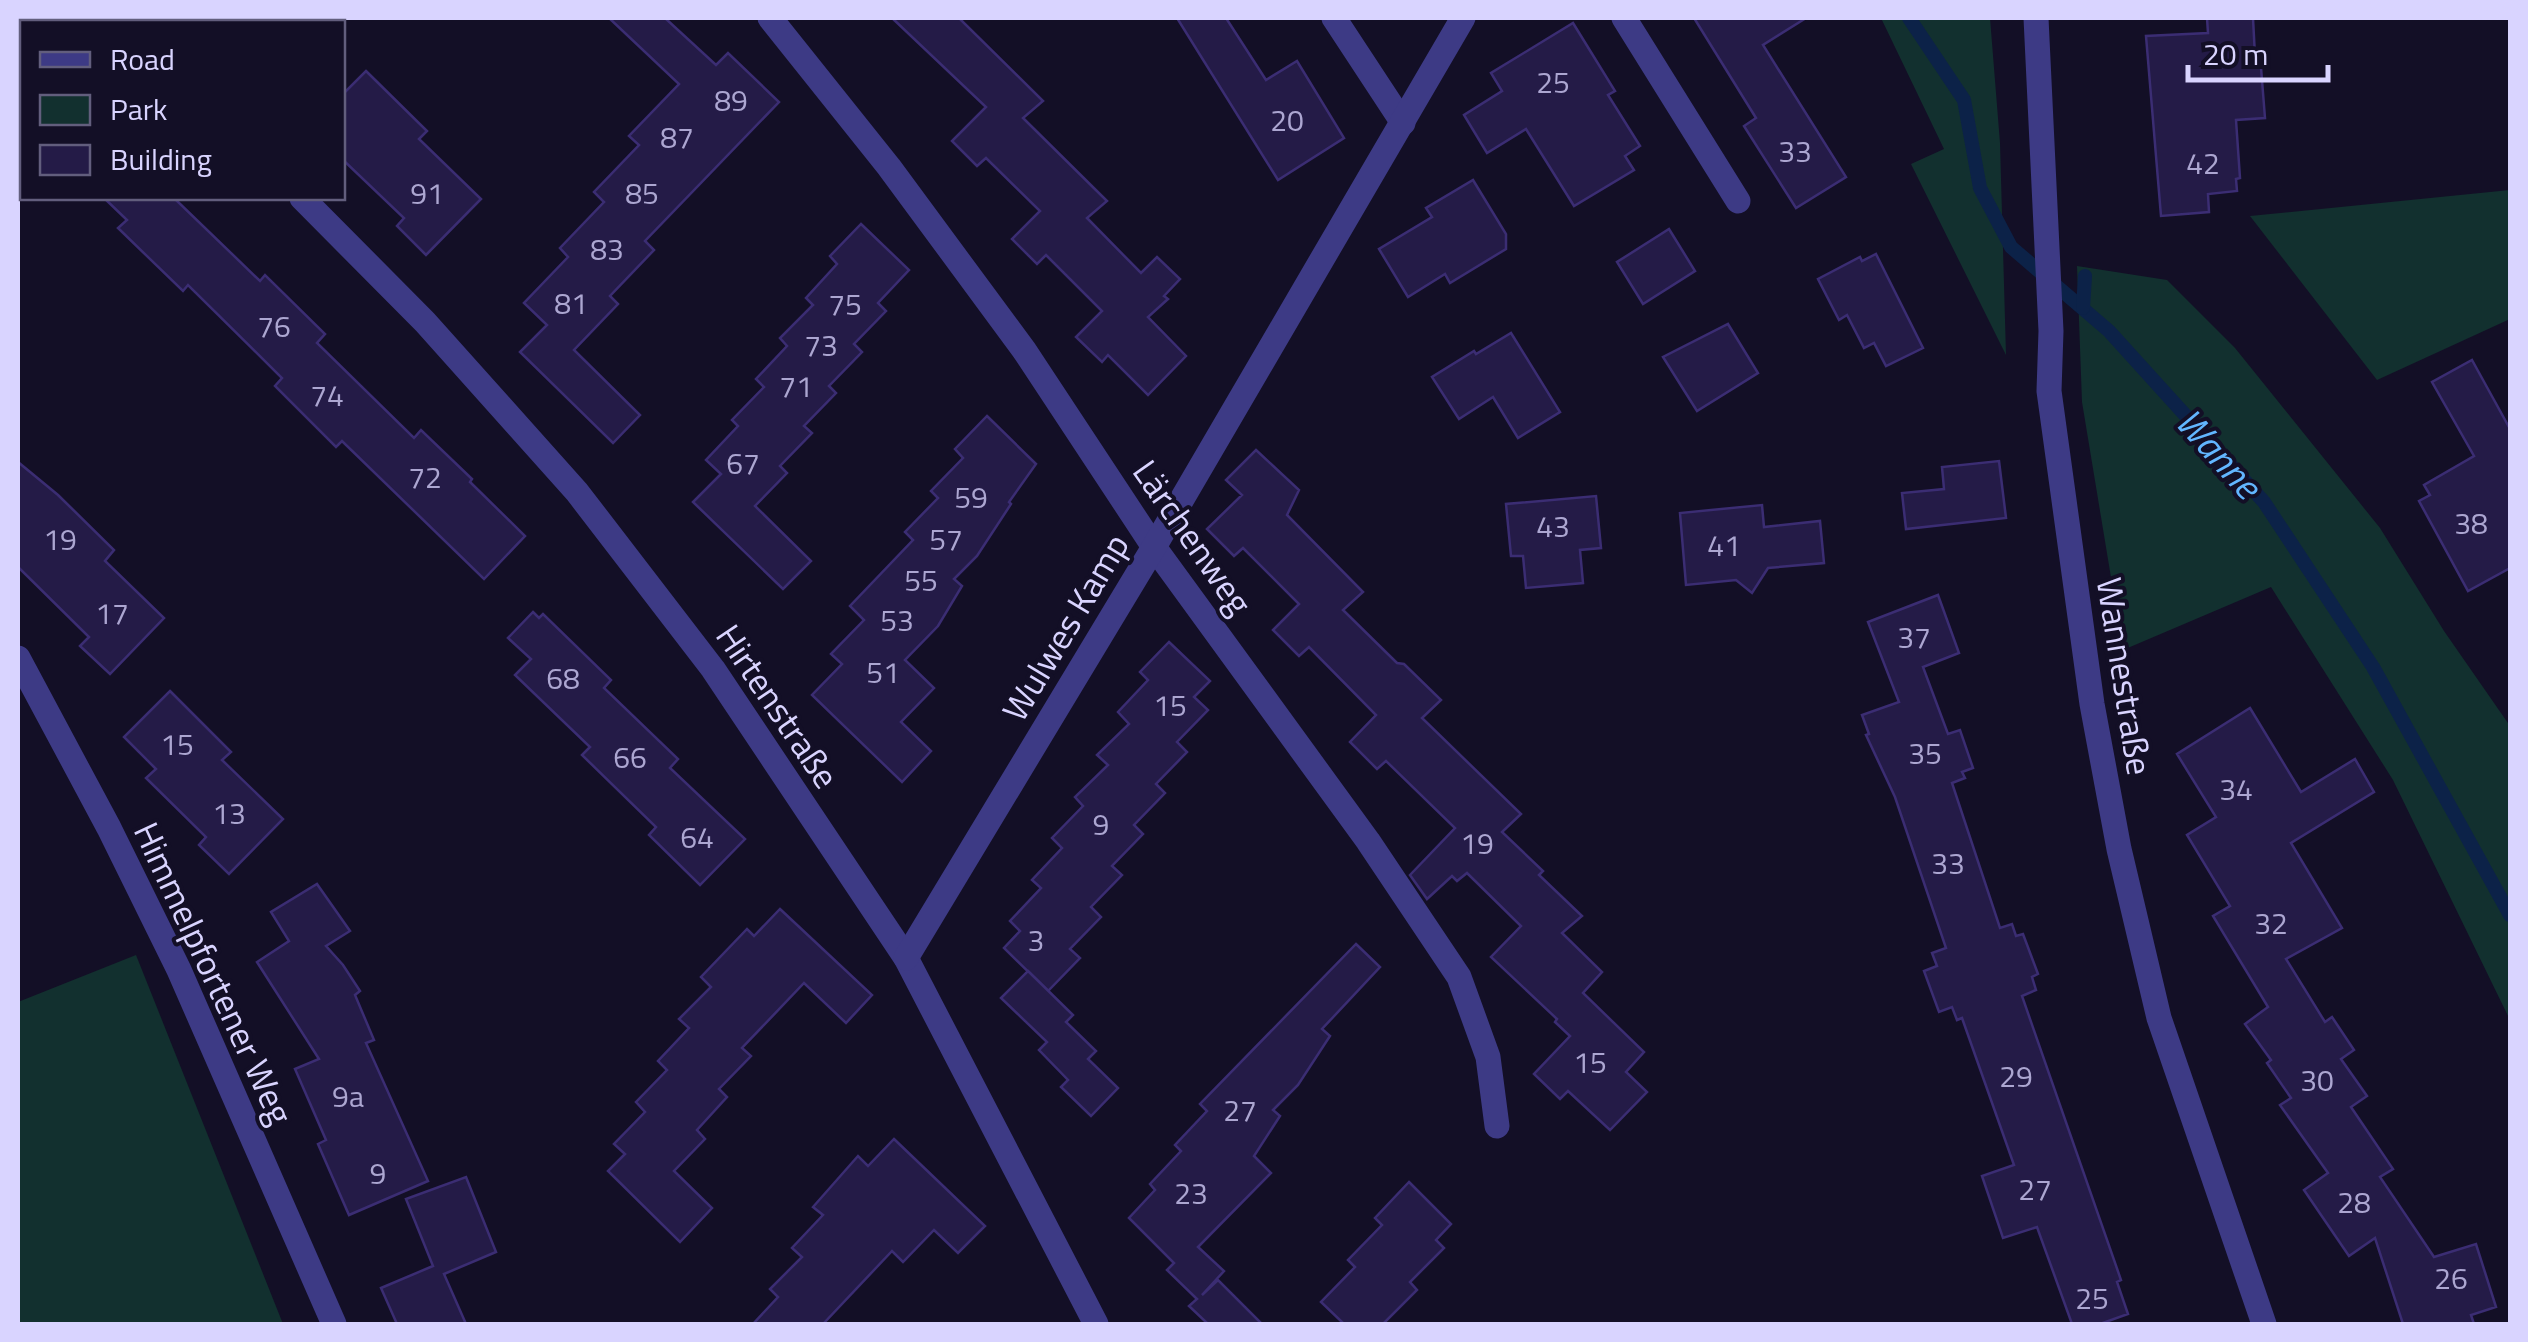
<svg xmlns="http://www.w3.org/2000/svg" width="2528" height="1342" font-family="'Titillium Web',sans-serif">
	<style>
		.green { fill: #12302f }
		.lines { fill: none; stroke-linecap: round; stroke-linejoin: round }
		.stream { stroke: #0c2248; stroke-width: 14 }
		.building { fill: #241b47; stroke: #3b2d73; stroke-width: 2.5 }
		.minor { stroke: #3d3a85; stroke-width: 25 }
		.labels { text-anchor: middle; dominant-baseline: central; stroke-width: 8; stroke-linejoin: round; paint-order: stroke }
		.number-label { font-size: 30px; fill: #aca6d1 }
		.street-label { font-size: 35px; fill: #d9d4ff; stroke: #130f26 }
		.water-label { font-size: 38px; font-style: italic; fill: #62b6ff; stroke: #130f26 }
	</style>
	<rect width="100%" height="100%" fill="#130f26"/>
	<g class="green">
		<polygon points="1881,18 1990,18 2000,143 2006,355 1911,164 1944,149"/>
		<polygon points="2510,190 2510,319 2377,380 2250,216"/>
		<polygon points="2077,266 2167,280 2235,348 2380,528 2444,631 2510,726 2510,1020 2393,780 2271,587 2123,650 2082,402"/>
		<polygon points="136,955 283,1324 18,1324 18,1002"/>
	</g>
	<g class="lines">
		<g class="stream">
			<polyline points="1909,18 1964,100 1980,188 2011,247 2109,331 2264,502 2373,667 2510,915"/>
			<polyline points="2083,308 2085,276"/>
		</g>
	</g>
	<g class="building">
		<polygon points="609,18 665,18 716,65 728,53 779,102 645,241 654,250 610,296 618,304 574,350 640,415 613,443 520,352 547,325 524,303 568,257 560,248 604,202 594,192 639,145 629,136 679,84"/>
		<polygon points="892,18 959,18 1043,101 1023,118 1107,201 1087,218 1141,273 1157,257 1180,279 1164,296 1168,299 1148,317 1186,356 1148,395 1108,355 1102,362 1076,337 1102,311 1046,255 1037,264 1012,239 1040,211 986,158 977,166 952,141 986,107"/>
		<polygon points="1177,18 1226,18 1266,80 1297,61 1344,138 1278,180"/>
		<polygon points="1694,18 1806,18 1763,45 1846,177 1796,208 1744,126 1756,118"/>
		<polygon points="2207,18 2253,18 2255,56 2260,55 2265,118 2236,120 2240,178 2236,179 2237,191 2208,194 2209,212 2161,216 2146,36 2208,33"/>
		<polygon points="1573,23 1615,91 1608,95 1640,146 1625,156 1634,170 1574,206 1526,129 1487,153 1464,115 1502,91 1491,73"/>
		<polygon points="366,71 427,131 419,139 481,199 426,255 397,226 404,218 342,159 342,95"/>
		<polygon points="1473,180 1506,234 1506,249 1450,283 1445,274 1408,297 1379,249 1432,217 1426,208"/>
		<polygon points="104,198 174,198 260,281 265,275 325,334 317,343 414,438 421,430 472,479 470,482 525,536 484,579 342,441 336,447 275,386 282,378 188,285 183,291 118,228 127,220"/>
		<polygon points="861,224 909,270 878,303 886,311 854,344 862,352 829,386 836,393 804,426 812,433 780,466 787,473 755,506 811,561 783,589 693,502 721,474 706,460 738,426 732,420 764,387 756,379 787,346 780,338 813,305 806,298 837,264 830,256"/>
		<polygon points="1669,229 1695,271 1643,304 1617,262"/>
		<polygon points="1876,254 1923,348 1886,366 1874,343 1864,348 1847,315 1839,320 1818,279 1860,257 1862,261"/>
		<polygon points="1728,324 1758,373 1697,411 1663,357"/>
		<polygon points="1511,333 1560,412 1518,438 1493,397 1459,419 1432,377 1474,351 1476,354"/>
		<polygon points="2472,360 2510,429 2510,568 2468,591 2419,501 2430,495 2424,485 2474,456 2432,382"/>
		<polygon points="987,416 1036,464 1009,502 1011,504 977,556 954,579 962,586 938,626 905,660 934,688 901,722 931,751 902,782 812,695 842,664 831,654 864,620 850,606 913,540 905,532 938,498 931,491 963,458 955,449"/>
		<polygon points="1256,450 1299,490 1287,515 1363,592 1343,610 1397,663 1404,664 1441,700 1422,718 1521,814 1502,832 1543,871 1539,875 1582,916 1562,933 1602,972 1583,993 1644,1052 1626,1072 1647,1092 1610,1130 1568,1091 1560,1099 1534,1074 1570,1036 1555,1022 1557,1019 1491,957 1521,926 1467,873 1457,881 1452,876 1427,899 1410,875 1455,828 1386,761 1377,769 1350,742 1376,715 1309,647 1299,656 1273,630 1299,604 1243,548 1234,556 1207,529 1242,495 1226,480"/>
		<polygon points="1999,461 2006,518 1906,529 1902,493 1944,489 1942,467"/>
		<polygon points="18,462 58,495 114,550 105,561 164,618 110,674 80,646 89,637 18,567"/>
		<polygon points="1596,496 1601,548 1580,550 1583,583 1526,588 1523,556 1511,556 1506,504"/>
		<polygon points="1762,505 1764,527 1820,521 1824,563 1768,568 1752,593 1736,580 1686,585 1680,513"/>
		<polygon points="1938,595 1959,653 1923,667 1948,734 1960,730 1973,768 1962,772 1965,778 1952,783 2000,928 2012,924 2016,936 2023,934 2038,974 2032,977 2036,990 2022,996 2121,1280 2117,1282 2128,1314 2100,1324 2072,1324 2037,1227 2003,1238 1982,1176 2014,1165 1962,1018 1957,1020 1952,1007 1939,1012 1924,971 1937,966 1932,953 1946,948 1895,797 1866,735 1869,734 1862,715 1899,702 1868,622"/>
		<polygon points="533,612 539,618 543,614 611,680 604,688 678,759 670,768 745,839 700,885 649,835 656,827 582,755 590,747 515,675 531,659 508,638"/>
		<polygon points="1169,642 1210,681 1194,697 1208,710 1177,742 1187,752 1156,784 1165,793 1134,825 1143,834 1112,866 1122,875 1091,907 1101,917 1070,949 1080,958 1048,991 1004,948 1020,931 1010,921 1041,888 1032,880 1062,848 1052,838 1083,806 1075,797 1108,765 1097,755 1129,724 1118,712 1148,680 1140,672"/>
		<polygon points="170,691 231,752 222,760 283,819 229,874 199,845 206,837 146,778 156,769 124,737"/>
		<polygon points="2250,708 2301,792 2355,759 2374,792 2291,843 2342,928 2286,959 2325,1022 2332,1017 2354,1050 2341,1059 2367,1096 2351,1107 2393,1169 2380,1177 2434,1257 2476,1244 2496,1307 2471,1315 2474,1324 2403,1324 2375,1238 2349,1256 2304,1190 2328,1173 2280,1105 2291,1098 2267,1063 2271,1060 2245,1024 2268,1007 2213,916 2230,906 2187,835 2216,817 2177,754"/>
		<polygon points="317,884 350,931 326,946 343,965 360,991 355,995 374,1040 366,1043 428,1181 349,1215 318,1144 326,1140 295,1069 319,1059 257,962 289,941 271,912"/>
		<polygon points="780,909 872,995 846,1023 804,983 742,1048 751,1056 719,1089 727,1097 697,1130 705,1139 674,1171 712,1208 680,1242 608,1171 625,1154 614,1144 645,1112 636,1102 667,1070 658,1061 689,1028 679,1019 711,987 701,977 747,929 754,936"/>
		<polygon points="1356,944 1380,967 1322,1029 1330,1036 1298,1085 1273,1110 1280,1116 1254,1156 1271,1173 1198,1247 1224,1271 1202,1295 1218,1280 1262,1324 1208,1324 1189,1306 1197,1299 1167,1270 1174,1263 1129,1218 1155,1190 1150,1184 1181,1151 1175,1145 1207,1111 1200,1104"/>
		<polygon points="1028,971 1073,1015 1066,1022 1096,1051 1088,1059 1118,1088 1091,1116 1061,1087 1068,1080 1039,1050 1047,1042 1001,998"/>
		<polygon points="894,1139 985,1226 958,1253 934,1230 903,1262 892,1251 823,1324 753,1324 778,1297 770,1289 802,1257 792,1248 823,1215 813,1207 858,1156 868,1166"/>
		<polygon points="466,1177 496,1252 444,1274 466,1324 397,1324 381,1288 433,1266 406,1199"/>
		<polygon points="1409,1182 1451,1224 1436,1240 1444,1248 1410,1282 1417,1290 1383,1324 1344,1324 1321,1302 1355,1267 1348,1260 1382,1225 1375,1218"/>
	</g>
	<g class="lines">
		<g class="minor">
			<polyline points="770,18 889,167 1024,350 1154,547 1368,841 1459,977 1488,1057 1497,1126"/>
			<polyline points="1334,18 1403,123"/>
			<polyline points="1624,18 1738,201"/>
			<polyline points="2036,18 2051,331 2049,391 2092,704 2119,849 2159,1018 2264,1324"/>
			<polyline points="302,198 425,322 577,492 713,669 906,958 1096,1324"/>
			<polyline points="18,658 109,828 179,970 334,1324"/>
			<polyline points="906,958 1154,547 1463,18"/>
		</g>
	</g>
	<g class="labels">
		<g class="number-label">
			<text x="1553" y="82">25</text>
			<text x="731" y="100">89</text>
			<text x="1287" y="120">20</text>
			<text x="677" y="137">87</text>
			<text x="1795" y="151">33</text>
			<text x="2203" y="163">42</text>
			<text x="427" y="193">91</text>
			<text x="642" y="193">85</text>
			<text x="607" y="249">83</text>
			<text x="571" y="303">81</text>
			<text x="845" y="304">75</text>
			<text x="274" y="326">76</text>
			<text x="821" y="345">73</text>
			<text x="796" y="386">71</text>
			<text x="327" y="395">74</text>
			<text x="743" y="463">67</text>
			<text x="425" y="477">72</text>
			<text x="971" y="497">59</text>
			<text x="2471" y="523">38</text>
			<text x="1553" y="526">43</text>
			<text x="60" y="539">19</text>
			<text x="946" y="539">57</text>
			<text x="1724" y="545">41</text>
			<text x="921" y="580">55</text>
			<text x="112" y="613">17</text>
			<text x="897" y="620">53</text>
			<text x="1914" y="637">37</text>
			<text x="883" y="672">51</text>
			<text x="563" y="678">68</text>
			<text x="1170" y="705">15</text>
			<text x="177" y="744">15</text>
			<text x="1925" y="753">35</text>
			<text x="630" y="757">66</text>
			<text x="2236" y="789">34</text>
			<text x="229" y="813">13</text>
			<text x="1101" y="824">9</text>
			<text x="697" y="837">64</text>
			<text x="1477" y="843">19</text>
			<text x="1948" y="863">33</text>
			<text x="2271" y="923">32</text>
			<text x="1036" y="940">3</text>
			<text x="1590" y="1062">15</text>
			<text x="2016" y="1076">29</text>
			<text x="2317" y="1080">30</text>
			<text x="348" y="1096">9a</text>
			<text x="1240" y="1110">27</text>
			<text x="378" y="1173">9</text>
			<text x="2035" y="1189">27</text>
			<text x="1191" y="1193">23</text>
			<text x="2354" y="1202">28</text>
			<text x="2451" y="1278">26</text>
			<text x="2092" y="1298">25</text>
		</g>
		<g class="street-label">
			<text transform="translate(1193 537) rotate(55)">Lärchenweg</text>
			<text transform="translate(1065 627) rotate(-59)">Wulwes Kamp</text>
			<text transform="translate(2125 676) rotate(81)">Wannestraße</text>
			<text transform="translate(778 706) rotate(56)">Hirtenstraße</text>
			<text transform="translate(214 973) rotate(65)">Himmelpfortener Weg</text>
		</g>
		<g class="water-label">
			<text transform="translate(2219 453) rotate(48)">Wanne</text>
		</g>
	</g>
	<rect width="2528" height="1342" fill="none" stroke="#d9d4ff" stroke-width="40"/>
	<rect x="20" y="20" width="325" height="180" fill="#130f26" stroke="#625e7d" stroke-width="2.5"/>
	<rect x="40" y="52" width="50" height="15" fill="#3d3a85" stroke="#625e7d" stroke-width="2.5"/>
	<text x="110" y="70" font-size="30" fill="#d9d4ff">Road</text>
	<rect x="40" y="95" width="50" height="30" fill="#12302f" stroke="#625e7d" stroke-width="2.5"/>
	<text x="110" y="120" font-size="30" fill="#d9d4ff">Park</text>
	<rect x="40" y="145" width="50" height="30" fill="#241b47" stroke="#625e7d" stroke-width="2.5"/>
	<text x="110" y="170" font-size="30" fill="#d9d4ff">Building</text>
	<path d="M2188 65v15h140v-15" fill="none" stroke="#d9d4ff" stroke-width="5"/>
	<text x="2203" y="65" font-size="30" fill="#d9d4ff" stroke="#130f26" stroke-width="8" paint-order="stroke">20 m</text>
</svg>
